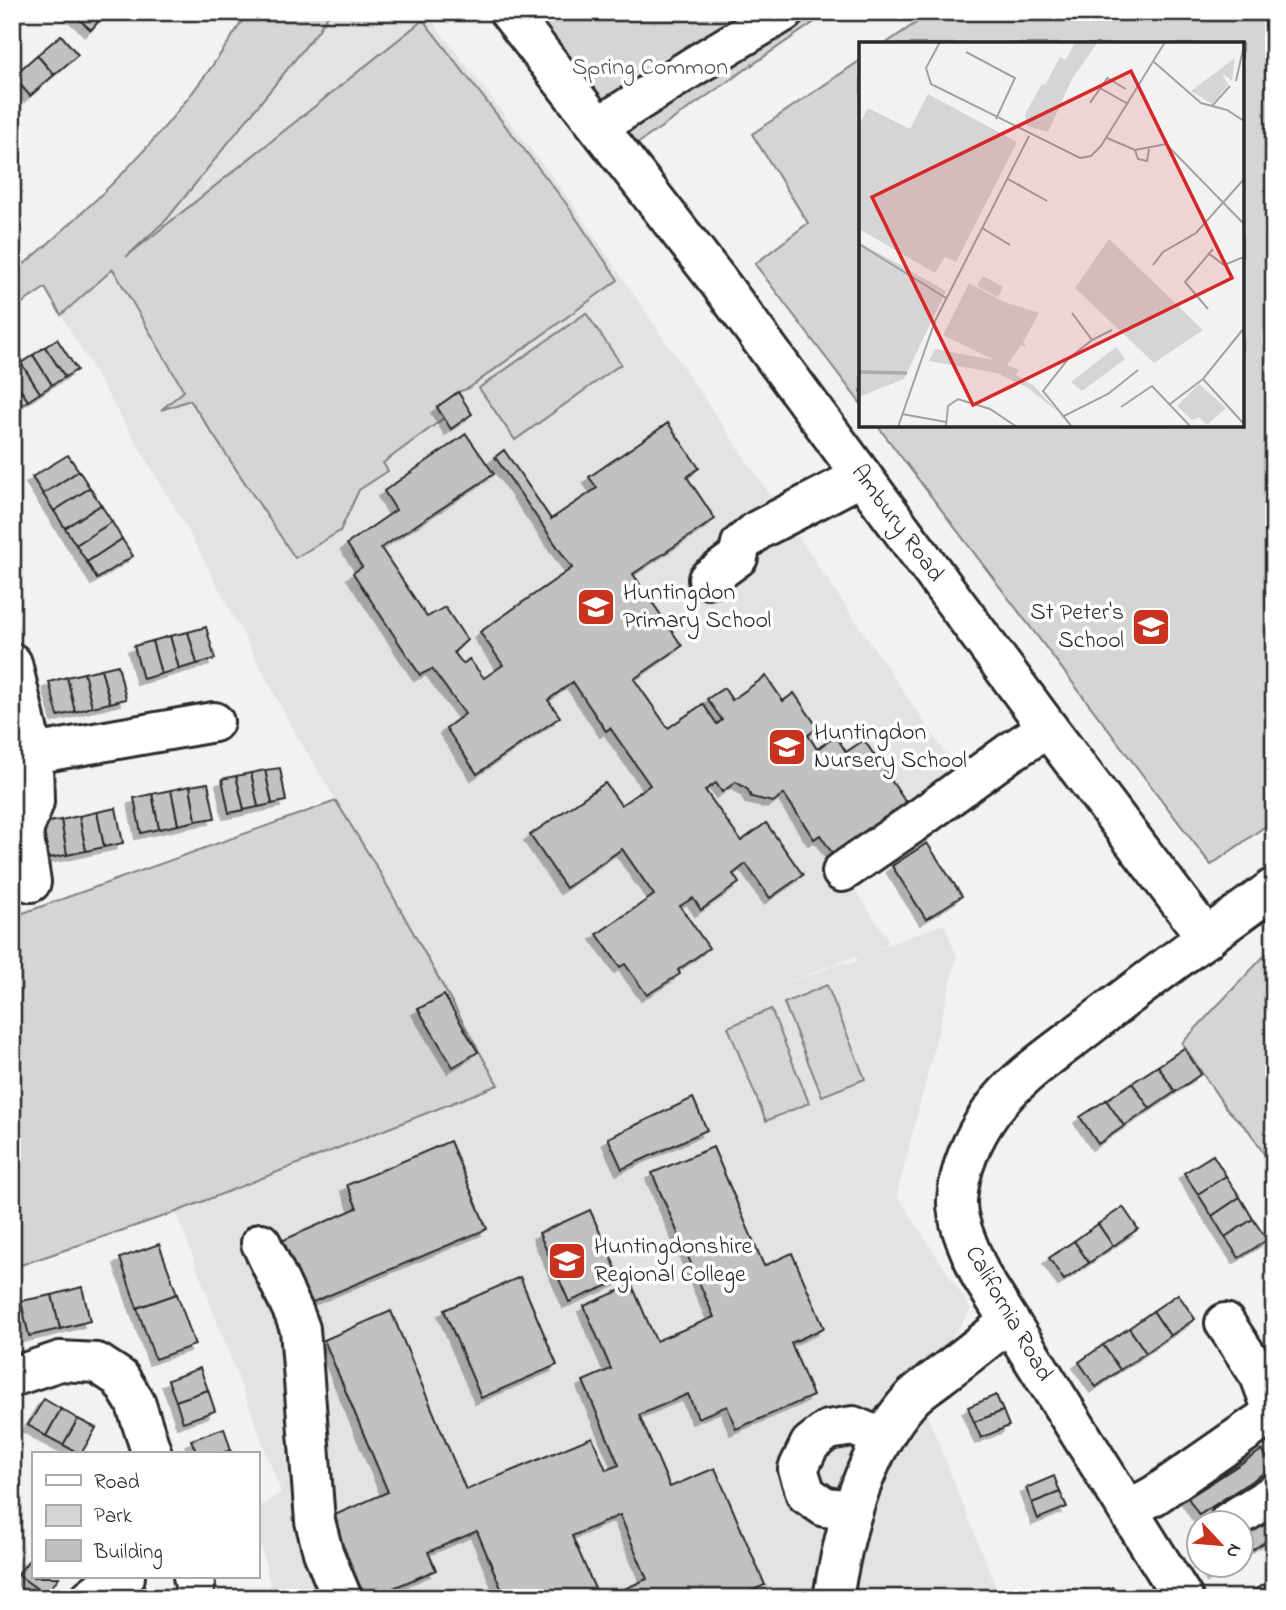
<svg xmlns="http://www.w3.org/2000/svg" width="1286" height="1610" font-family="'Indie Flower',sans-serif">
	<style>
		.built { fill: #e3e3e3 }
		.green { fill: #d5d5d5; stroke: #808080; stroke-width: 2 }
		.building { fill: #c1c1c1; stroke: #2b2b2b; stroke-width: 2; filter: url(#shadow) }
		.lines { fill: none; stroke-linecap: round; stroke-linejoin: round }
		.minor-casing { stroke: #2b2b2b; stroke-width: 44 }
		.minor { stroke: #fff; stroke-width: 38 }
		.labels { text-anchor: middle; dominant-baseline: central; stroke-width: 7; stroke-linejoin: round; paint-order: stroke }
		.park-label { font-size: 24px; fill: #565656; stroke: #fff }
		.street-label { font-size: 24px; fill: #2b2b2b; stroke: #fff }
		.poi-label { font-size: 24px; fill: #2b2b2b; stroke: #fff; text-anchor: start }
		.inset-river { fill: none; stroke: #ababab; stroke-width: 3.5 }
		.inset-road { fill: none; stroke: #a2a2a2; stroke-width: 2 }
		.view { fill: #d62828; fill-opacity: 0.15; stroke: #d62828; stroke-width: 3.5 }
		.inset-edge { fill: none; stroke: #2b2b2b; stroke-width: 3.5 }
	</style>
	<defs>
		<filter id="shadow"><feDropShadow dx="-6" dy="6" stdDeviation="0" flood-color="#0004"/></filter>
	</defs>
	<rect width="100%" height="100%" fill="#f2f2f2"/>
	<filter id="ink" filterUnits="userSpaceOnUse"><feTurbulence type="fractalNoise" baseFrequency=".0143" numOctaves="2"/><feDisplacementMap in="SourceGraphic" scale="14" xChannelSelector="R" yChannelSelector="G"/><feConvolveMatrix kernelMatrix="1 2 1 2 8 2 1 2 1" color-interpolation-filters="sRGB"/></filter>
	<g filter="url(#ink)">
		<polygon class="built" points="330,12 425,12 569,199 969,788 847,878 886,936 889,943 765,991 845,962 847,965 857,961 856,956 944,924 957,957 897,1195 971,1309 943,1353 966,1380 927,1414 1000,1598 273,1598 257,1529 257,1509 281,1492 176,1212 498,1085 379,871 294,731 190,534 61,315 167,219 318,31"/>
		<g class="green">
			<path d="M248,12H330L318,31L167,219L126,257L423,20L565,202L618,280L469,388L458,392L437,407L444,418L383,463L388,471L359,490L340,531L295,558L190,400L161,410L184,391L113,269L61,315L45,288L12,310V273C34,258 53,239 73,221C141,160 200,90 248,12Z"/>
			<polygon points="533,12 829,12 637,144"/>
			<polygon points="932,12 1274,12 1274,820 1211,865 877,425 1242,425 1242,44 885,44"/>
			<polygon points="861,60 861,404 755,264 808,223 752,134"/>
			<polygon points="586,313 621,364 515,440 479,388"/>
			<polygon points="336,801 379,871 498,1085 176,1212 12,1268 12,917"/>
			<polygon points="1266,954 1274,956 1274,1169 1249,1131 1226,1108 1182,1043"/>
			<polygon points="827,985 865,1079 822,1096 784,1003"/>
			<polygon points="771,1009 809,1103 766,1121 728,1027"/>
		</g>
		<g class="building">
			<polygon points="71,12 107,12 91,30"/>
			<polygon points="61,35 78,55 54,75 37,55"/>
			<polygon points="37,55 54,75 30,96 13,76"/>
			<polygon points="57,339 77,370 65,377 45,347"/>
			<polygon points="45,347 65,377 52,385 33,355"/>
			<polygon points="33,355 52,385 40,393 21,363"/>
			<polygon points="21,363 40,393 28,401 12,377 12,368"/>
			<polygon points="12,377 28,401 16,409 12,404"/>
			<polygon points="458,392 472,414 451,429 437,407"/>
			<polygon points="668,423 699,468 687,477 715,519 633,574 682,646 634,679 668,728 703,704 717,724 722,720 707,699 724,688 732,700 766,676 783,701 794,693 818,728 808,735 817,749 836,736 846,752 864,740 913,813 836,859 820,835 814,839 784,794 773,802 751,797 748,790 736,782 722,792 716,783 705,790 741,841 766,823 803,875 770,898 746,864 733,874 739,883 701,910 693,898 680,906 709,948 678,970 680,974 647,995 625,964 620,967 597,934 654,895 622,849 566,888 530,835 605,783 621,805 650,785 610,728 606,731 573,682 548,700 560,717 477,774 446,728 465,714 432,669 420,675 353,573 362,567 347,544 396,510 384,491 466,434 494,474 381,548 427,617 445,607 467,640 454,652 463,664 469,659 484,678 503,665 480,632 572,568 495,457 504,450 551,519 597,488 589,477"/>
			<polygon points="68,455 79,471 43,494 32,477"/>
			<polygon points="79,471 90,488 54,511 43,494"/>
			<polygon points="90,488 101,505 65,528 54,511"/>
			<polygon points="101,505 112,522 76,545 65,528"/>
			<polygon points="112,522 122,539 87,562 76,545"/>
			<polygon points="122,539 133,556 97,579 87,562"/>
			<polygon points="206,627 215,659 197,664 188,632"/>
			<polygon points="188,632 197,664 179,669 170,636"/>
			<polygon points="170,636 179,669 161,674 152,641"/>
			<polygon points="152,641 161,674 143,679 134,646"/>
			<polygon points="118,665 126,699 110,703 101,669"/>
			<polygon points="101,669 110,703 92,707 84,673"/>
			<polygon points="84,673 92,707 75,712 67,677"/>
			<polygon points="67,677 75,712 58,716 49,682"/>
			<polygon points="280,768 286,801 272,804 265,770"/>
			<polygon points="265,770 272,804 258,807 251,773"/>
			<polygon points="251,773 258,807 244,810 236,776"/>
			<polygon points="236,776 244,810 229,813 222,779"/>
			<polygon points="208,783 215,818 196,821 190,786"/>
			<polygon points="190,786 196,821 178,825 171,790"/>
			<polygon points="171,790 178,825 159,829 152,794"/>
			<polygon points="152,794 159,829 141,833 134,798"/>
			<polygon points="116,808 123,843 104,847 97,812"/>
			<polygon points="97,812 104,847 86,851 79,816"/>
			<polygon points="79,816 86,851 67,855 61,820"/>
			<polygon points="61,820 67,855 49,858 42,823"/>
			<polygon points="927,843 962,896 926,919 892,866"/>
			<polygon points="444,995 478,1052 453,1067 418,1009"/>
			<polygon points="1184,1048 1201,1074 1175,1092 1158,1066"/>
			<polygon points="1158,1066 1175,1092 1150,1109 1132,1083"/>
			<polygon points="1132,1083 1150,1109 1124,1126 1106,1100"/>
			<polygon points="693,1098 707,1130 622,1169 608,1138"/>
			<polygon points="1106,1100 1124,1126 1098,1144 1080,1117"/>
			<polygon points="450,1141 487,1229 306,1305 279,1242 357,1208 347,1185"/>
			<polygon points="713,1147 764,1266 792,1253 824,1328 791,1343 813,1396 736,1429 727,1406 698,1418 688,1394 639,1415 670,1487 715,1468 765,1585 734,1598 604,1598 647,1579 620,1515 572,1536 599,1598 505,1598 477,1531 428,1552 436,1570 370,1598 365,1598 330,1517 388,1492 324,1340 391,1311 466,1490 592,1437 606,1470 619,1465 583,1381 611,1369 584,1306 632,1285 656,1341 714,1317 652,1173"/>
			<polygon points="1213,1155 1226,1176 1198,1194 1184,1173"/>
			<polygon points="1226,1176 1240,1197 1212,1216 1198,1194"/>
			<polygon points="1240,1197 1253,1219 1225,1237 1212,1216"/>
			<polygon points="1123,1207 1138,1229 1113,1246 1098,1224"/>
			<polygon points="590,1210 621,1280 569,1302 539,1233"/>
			<polygon points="1253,1219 1267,1240 1239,1258 1225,1237"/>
			<polygon points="1098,1224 1113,1246 1089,1263 1074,1241"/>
			<polygon points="1074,1241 1089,1263 1064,1280 1049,1258"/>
			<polygon points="159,1244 177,1294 137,1308 120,1258"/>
			<polygon points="520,1277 557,1365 481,1398 444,1310"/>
			<polygon points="82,1287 90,1321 60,1329 52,1295"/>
			<polygon points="177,1294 195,1345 155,1359 137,1308"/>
			<polygon points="1178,1294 1195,1319 1170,1336 1153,1311"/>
			<polygon points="52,1295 60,1329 29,1336 21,1301"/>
			<polygon points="1153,1311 1170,1336 1146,1353 1129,1328"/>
			<polygon points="1129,1328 1146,1353 1120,1370 1103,1345"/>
			<polygon points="1103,1345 1120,1370 1096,1387 1079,1362"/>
			<polygon points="200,1368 208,1390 176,1401 168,1380"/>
			<polygon points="208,1390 215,1411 183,1422 176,1401"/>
			<polygon points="996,1395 1003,1411 974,1422 968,1407"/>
			<polygon points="44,1399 61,1409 46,1436 28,1425"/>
			<polygon points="61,1409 78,1419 63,1445 46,1436"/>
			<polygon points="1003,1411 1009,1426 981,1438 974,1422"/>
			<polygon points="78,1419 96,1428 81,1454 63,1445"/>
			<polygon points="224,1428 231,1450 219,1454 197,1454 191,1440"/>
			<polygon points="1262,1450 1273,1467 1199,1515 1188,1498"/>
			<polygon points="1054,1476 1060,1492 1032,1503 1026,1488"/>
			<polygon points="1060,1492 1067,1507 1038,1519 1032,1503"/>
			<polygon points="1274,1512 1274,1536 1240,1558 1240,1533"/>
			<polygon points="31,1557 33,1558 33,1577 59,1577 46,1595 18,1575"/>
			<polygon points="1205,1564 1230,1564 1213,1576"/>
			<polygon points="1264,1584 1273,1598 1242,1598"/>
			<polygon points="1112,1587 1117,1598 1085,1598"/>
		</g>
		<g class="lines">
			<g class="minor-casing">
				<g id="minor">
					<path id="s1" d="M509,12L718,281L1048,728L1207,938"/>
					<polyline points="599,126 694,66 784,12"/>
					<polyline points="708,579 738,557 741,544 758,530 862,476"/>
					<polyline points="12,663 33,754 214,722"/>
					<polyline points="842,872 912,824 1009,753 1048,728"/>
					<polyline points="31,882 23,832 34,802 33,754"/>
					<polyline points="261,1243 294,1313 300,1329 315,1521 323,1552 342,1598"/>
					<polyline points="1225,1323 1260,1376 1274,1414"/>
					<polyline points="12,1377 60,1361 97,1363 120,1378 135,1402 152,1454"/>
					<polyline points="853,1510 825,1507 806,1494 798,1469 810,1444 828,1430 853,1426 882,1438"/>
					<polyline points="1128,1510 1155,1495 1273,1413"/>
					<polyline points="1229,1522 1274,1494"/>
					<polyline points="193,1577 195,1585"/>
					<polyline points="90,1598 108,1584 125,1577"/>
					<path d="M833,1598C844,1530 864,1451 911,1399C919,1390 931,1383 941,1375C964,1358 986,1340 1009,1322"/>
					<path d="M1183,1598L981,1276C972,1254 956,1224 957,1200C959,1169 973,1137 991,1112C1017,1076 1056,1052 1090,1025C1151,978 1212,933 1274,888"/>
				</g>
			</g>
			<use href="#minor" class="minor"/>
		</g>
	</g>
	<defs>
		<g id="school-square" transform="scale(2.0125)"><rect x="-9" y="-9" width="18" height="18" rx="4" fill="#c8321e" stroke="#fff"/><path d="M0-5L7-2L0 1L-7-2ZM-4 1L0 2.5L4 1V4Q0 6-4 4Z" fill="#fff"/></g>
	</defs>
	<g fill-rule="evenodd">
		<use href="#school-square" x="596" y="607"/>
		<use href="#school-square" x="1151" y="627"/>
		<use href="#school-square" x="787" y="747"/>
		<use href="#school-square" x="567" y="1261"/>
	</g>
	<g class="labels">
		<g class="park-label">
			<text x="650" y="68">Spring Common</text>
		</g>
		<g class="street-label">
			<text stroke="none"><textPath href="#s1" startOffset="642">Ambury Road</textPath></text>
			<text transform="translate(1008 1314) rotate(60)">California Road</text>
		</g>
		<g class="poi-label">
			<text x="623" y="593">Huntingdon<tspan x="623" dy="28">Primary School</tspan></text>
			<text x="1124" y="613" text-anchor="end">St Peter's<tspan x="1124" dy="28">School</tspan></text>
			<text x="814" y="733">Huntingdon<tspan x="814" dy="28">Nursery School</tspan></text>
			<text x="594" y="1247">Huntingdonshire<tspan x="594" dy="28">Regional College</tspan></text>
		</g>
	</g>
	<g transform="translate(859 42)">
		<rect width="385" height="385" fill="#f2f2f2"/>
		<path d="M216,0H239L213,37L189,90L168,84L166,72L183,42L186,43L201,15L207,18ZM376,16L373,39L363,31L369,43L353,62L332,49ZM69,52L158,100L97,220L86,215L76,231L0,187V83L9,66L51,87ZM250,197L344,288L295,321L216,246ZM0,200L87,249L45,337L0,355ZM124,234L144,245L139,255L118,244ZM110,241L145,260L180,271L164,300L167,305L162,303L148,323L160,328L157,333L174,343L199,370L169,346L138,331L70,319L76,307L135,318L84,293ZM257,305L266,317L223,349L212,340ZM340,342L367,366L348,383L340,375L333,378L318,364Z" fill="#d5d5d5"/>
		<path class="inset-river" d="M0,330L48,331"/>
		<path class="inset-road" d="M81,0L67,26L72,42L221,116L232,114L242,104L306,0M107,10L156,36L137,77M295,20L342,61L368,68L385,79M248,36L267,47M377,39L385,3M241,46L269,62M231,61L249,35M353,64L371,44M248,96L276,108L307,102L385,182M276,108L279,117L288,119L290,107M149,137L188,159M123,186L151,203M0,202L87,256M349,211L365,223L385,215M294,223L304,210L337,191L385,137M349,267L326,240L354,207M233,298L253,288M344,337L385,382M311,362L344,337L385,286M262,365L293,344L332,385M43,372L87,380M205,374L249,352L279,328M39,385L76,279L170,94M87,385L89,364L99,357L131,367L158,385M213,385L184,349L210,316L233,298L213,271"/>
		<path class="view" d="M272,29L373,236L114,363L13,155Z"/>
		<rect width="385" height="385" class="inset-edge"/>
	</g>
	<rect width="1286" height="1610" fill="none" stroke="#fff" stroke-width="42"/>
	<rect x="21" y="21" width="1244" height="1568" fill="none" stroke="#2b2b2b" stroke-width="2.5" filter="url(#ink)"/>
	<rect x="32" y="1452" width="228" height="126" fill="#ffffff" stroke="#aaaaaa" stroke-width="2"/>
	<rect x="46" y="1475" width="35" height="10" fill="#ffffff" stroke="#aaaaaa" stroke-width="2"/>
	<text x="94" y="1488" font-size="21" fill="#2b2b2b">Road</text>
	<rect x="46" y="1505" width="35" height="21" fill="#d5d5d5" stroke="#aaaaaa" stroke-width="2"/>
	<text x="94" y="1522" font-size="21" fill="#2b2b2b">Park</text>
	<rect x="46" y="1540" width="35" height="21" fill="#c1c1c1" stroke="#aaaaaa" stroke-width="2"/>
	<text x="94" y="1558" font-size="21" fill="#2b2b2b">Building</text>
	<g transform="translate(1220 1544) rotate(116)"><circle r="33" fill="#ffffff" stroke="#aaaaaa" stroke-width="2"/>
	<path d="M0-5L12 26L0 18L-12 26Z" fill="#c8321e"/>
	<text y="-10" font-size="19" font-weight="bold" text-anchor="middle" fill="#2b2b2b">N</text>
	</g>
</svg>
